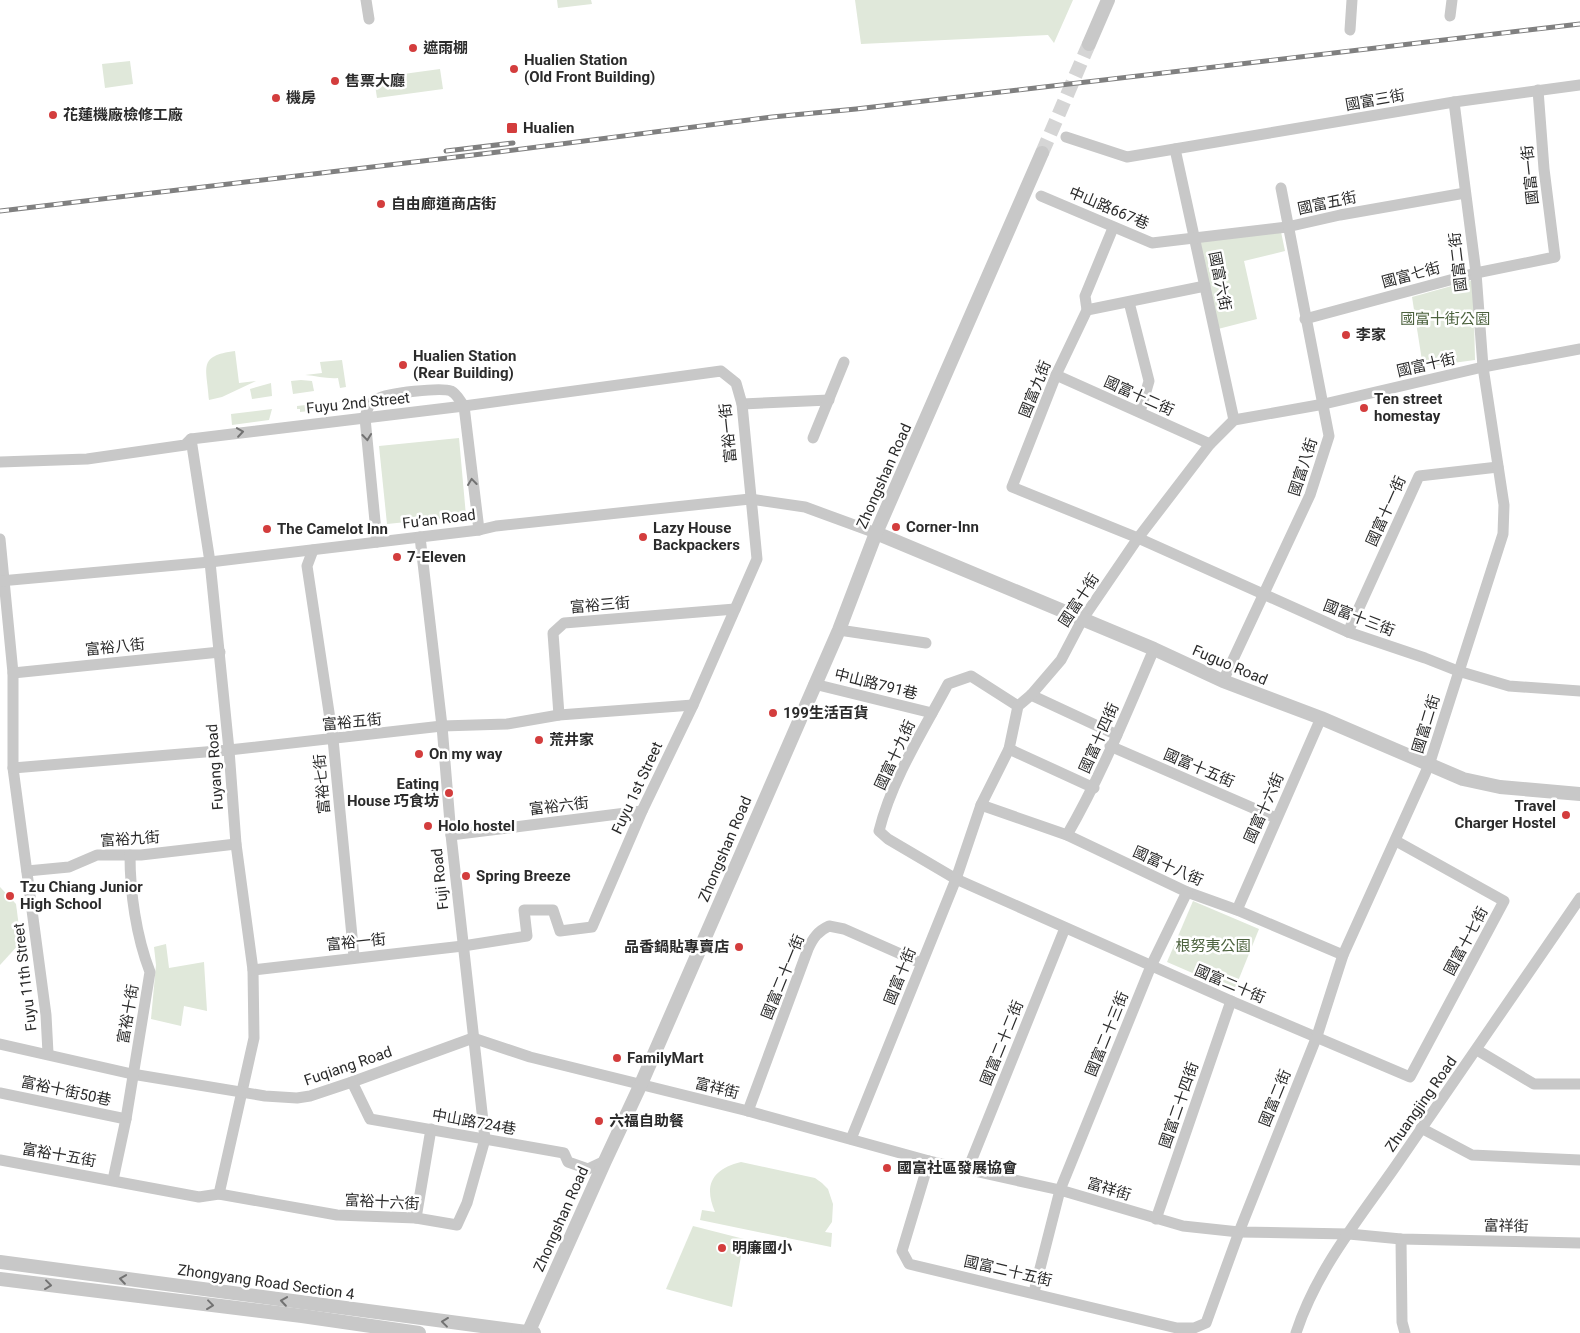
<svg xmlns="http://www.w3.org/2000/svg" width="1580" height="1333" font-family="Roboto,'Noto Sans TC',sans-serif">
	<style>
		.green { fill: #e0e8da }
		.lines { fill: none; stroke-linecap: round; stroke-linejoin: round }
		.tertiary-tunnel { stroke: #d5d5d5; stroke-width: 14; stroke-dasharray: 14 7; stroke-linecap: butt }
		.minor { stroke: #c8c8c8; stroke-width: 11 }
		.tertiary { stroke: #c8c8c8; stroke-width: 14 }
		.rail-casing { stroke: #808080; stroke-width: 5 }
		.rail { stroke: #fff; stroke-width: 3; stroke-dasharray: 9; stroke-linecap: butt }
		.oneway { stroke: #727272 }
		.poi-dot { fill: #d33d3d; stroke: #fff; stroke-width: 2 }
		.labels { text-anchor: middle; dominant-baseline: central; stroke-width: 5; stroke-linejoin: round; paint-order: stroke }
		.poi-label { font-size: 15px; font-weight: bold; fill: #2b2b2b; stroke: #fff; text-anchor: start }
		.street-label { font-size: 15px; fill: #2b2b2b; stroke: #fff }
		.park-label { font-size: 15px; fill: #4c623e; stroke: #fff }
	</style>
	<rect width="100%" height="100%" fill="#fff"/>
	<g class="green">
		<polygon points="557,0 591,0 592,4 558,8"/>
		<polygon points="855,0 1073,0 1054,43 1048,35 861,44"/>
		<polygon points="130,61 133,84 105,88 102,64"/>
		<polygon points="440,69 443,89 377,98 374,78"/>
		<polygon points="1280,227 1285,251 1244,261 1257,319 1218,329 1199,240"/>
		<polygon points="1473,280 1475,360 1423,367 1412,297"/>
		<path d="M235,351L239,383L256,381L222,397L209,400C207,367 197,356 235,351Z"/>
		<path d="M342,360L346,387L340,388L338,378C327,379 317,376 305,375L322,373L320,362Z"/>
		<polygon points="301,380 312,381 314,391 293,394 291,381"/>
		<polygon points="271,383 272,396 252,399 250,389"/>
		<polygon points="341,401 338,403 338,408 300,412 300,409 297,409 297,406"/>
		<polygon points="272,409 269,420 232,425 231,414"/>
		<polygon points="459,438 466,516 387,524 379,446"/>
		<polygon points="0,887 16,904 21,942 0,965"/>
		<polygon points="1193,901 1259,929 1234,991 1167,962"/>
		<polygon points="166,944 169,968 204,962 207,1011 184,1006 181,1026 151,1019 156,965 154,947"/>
		<path d="M741,1162L815,1178L822,1183L828,1189L833,1204L832,1222L825,1232L832,1233L831,1247L700,1220L702,1210L715,1212C703,1184 713,1169 741,1162Z"/>
		<polygon points="693,1226 744,1239 732,1307 666,1289"/>
	</g>
	<g class="lines">
		<polyline class="tertiary-tunnel" points="1042,153 1089,44"/>
		<g class="minor">
			<polyline points="366,0 369,19"/>
			<polyline points="1450,16 1452,0"/>
			<polyline points="1350,30 1352,0"/>
			<polyline points="1066,137 1127,157 1454,102 1580,85"/>
			<polyline points="1175,149 1234,420"/>
			<polyline points="1041,196 1152,243 1287,227 1340,215 1465,193"/>
			<polyline points="1113,228 1085,296 1087,310 1056,375 1012,487 1138,538 1348,632 1425,658 1458,671 1509,686 1580,691"/>
			<polyline points="1129,302 1149,381 1140,412"/>
			<polyline points="1087,310 1205,286"/>
			<polyline points="1305,319 1476,273 1555,257 1544,169 1538,90"/>
			<polyline points="1056,375 1210,444"/>
			<polyline points="742,404 829,400"/>
			<polyline points="813,438 844,362"/>
			<polyline points="191,439 210,562 229,750 236,844 253,970 254,1038 219,1194"/>
			<polyline points="0,462 87,459 185,445 191,439 464,406 721,371 736,383 742,404 757,559 693,705 642,811 592,927 560,931 553,910 524,910 527,936 463,946 253,970"/>
			<polyline points="0,539 13,673 13,768 46,1015 48,1053"/>
			<path d="M377,542L365,418C367,409 369,403 377,399C388,393 441,387 451,391C457,394 460,401 464,406L479,530"/>
			<polyline points="313,550 307,566 333,739 354,957"/>
			<polyline points="0,581 210,562 479,530 496,526 750,499 805,507 876,533"/>
			<polyline points="839,630 926,643"/>
			<polyline points="1348,632 1419,476 1498,467"/>
			<polyline points="13,673 220,652"/>
			<polyline points="1223,681 1310,495 1329,436 1281,188"/>
			<polyline points="814,684 932,713"/>
			<polyline points="1031,695 1117,735"/>
			<path d="M1018,706L971,676L948,684C923,731 892,779 879,831L888,839L956,879L1231,1001L1410,1077L1504,901L1396,841"/>
			<polyline points="559,715 553,633 564,623 735,609"/>
			<polyline points="1110,746 1276,818"/>
			<polyline points="1009,749 1094,788"/>
			<polyline points="13,768 229,750 442,726 507,724 559,715 693,705"/>
			<polyline points="981,805 1067,835 1187,892 1237,910 1343,955"/>
			<polyline points="451,835 642,811"/>
			<path d="M1067,835C1101,776 1127,712 1154,649"/>
			<polyline points="27,871 69,867 97,855 141,855 236,844"/>
			<polyline points="1237,910 1321,718"/>
			<polyline points="0,1044 132,1074 265,1096 297,1098 310,1096 352,1082 473,1038 530,1057 748,1111 929,1161 1060,1190 1183,1226 1239,1232 1349,1234 1401,1239 1580,1243"/>
			<polyline points="1477,1050 1534,1084 1580,1084"/>
			<polyline points="352,1082 370,1119 564,1153 568,1162 588,1169 605,1161"/>
			<polyline points="0,1093 126,1119"/>
			<path d="M748,1111L808,949C813,938 818,931 829,926L844,929L921,963"/>
			<polyline points="1421,1128 1472,1155 1580,1160"/>
			<polyline points="851,1139 956,879 981,805 1009,749 1018,706 1031,695 1061,660 1082,620 1138,538 1210,444 1234,420 1324,404 1483,367 1580,349"/>
			<polyline points="0,1160 199,1197 219,1194 337,1215 416,1218 457,1225 467,1203 485,1139 451,835 442,726 420,537"/>
			<polyline points="929,1161 902,1251 909,1264 1177,1328 1194,1328 1206,1323 1239,1232 1317,1036 1343,955 1429,765 1503,534 1504,505 1483,367 1476,273 1454,102"/>
			<polyline points="968,1169 1065,928"/>
			<path d="M113,1180L126,1119L150,972C136,936 130,892 130,855"/>
			<polyline points="416,1218 431,1129"/>
			<polyline points="1156,1219 1231,1001"/>
			<polyline points="1401,1239 1402,1322 1405,1333"/>
			<polyline points="1034,1292 1060,1190 1151,966 1187,892"/>
			<path d="M1296,1333C1316,1271 1358,1220 1395,1167C1456,1077 1519,988 1580,898"/>
		</g>
		<g class="tertiary">
			<polyline points="1089,44 1108,0"/>
			<polyline points="876,533 1154,649 1223,681 1321,718 1463,779 1500,787 1580,794"/>
			<polyline points="0,1262 534,1333"/>
			<polyline points="0,1279 302,1316 419,1333"/>
			<polyline points="528,1333 605,1161 641,1084 839,630 876,533 1042,153"/>
		</g>
		<g class="rail-casing">
			<g id="rail">
				<polyline points="446,151 513,143"/>
				<polyline points="0,211 490,153 772,117 856,109 1580,24"/>
			</g>
		</g>
		<use href="#rail" class="rail"/>
	</g>
	<defs><path id="oneway-chevron" d="M-2-3.5L2.5 0L-2 3.5" fill="none" stroke-width="1.6" stroke-linecap="round" stroke-linejoin="round" transform="scale(1.25)"/></defs>
	<g class="oneway">
		<use href="#oneway-chevron" transform="translate(240 432) rotate(-8)"/>
		<use href="#oneway-chevron" transform="translate(367 437) rotate(84)"/>
		<use href="#oneway-chevron" transform="translate(472 482) rotate(-97)"/>
		<use href="#oneway-chevron" transform="translate(123 1279) rotate(-172)"/>
		<use href="#oneway-chevron" transform="translate(48 1285) rotate(7)"/>
		<use href="#oneway-chevron" transform="translate(284 1301) rotate(-172)"/>
		<use href="#oneway-chevron" transform="translate(210 1305) rotate(7)"/>
		<use href="#oneway-chevron" transform="translate(445 1322) rotate(-173)"/>
	</g>
	<g class="poi-dot">
		<circle cx="413" cy="48" r="5"/>
		<circle cx="514" cy="69" r="5"/>
		<circle cx="335" cy="81" r="5"/>
		<circle cx="276" cy="98" r="5"/>
		<circle cx="53" cy="115" r="5"/>
		<rect x="506" y="122" width="12" height="12" rx="2.5"/>
		<circle cx="381" cy="204" r="5"/>
		<circle cx="1346" cy="335" r="5"/>
		<circle cx="403" cy="365" r="5"/>
		<circle cx="1364" cy="408" r="5"/>
		<circle cx="896" cy="527" r="5"/>
		<circle cx="267" cy="529" r="5"/>
		<circle cx="643" cy="537" r="5"/>
		<circle cx="397" cy="557" r="5"/>
		<circle cx="773" cy="713" r="5"/>
		<circle cx="539" cy="740" r="5"/>
		<circle cx="419" cy="754" r="5"/>
		<circle cx="449" cy="793" r="5"/>
		<circle cx="1566" cy="815" r="5"/>
		<circle cx="428" cy="826" r="5"/>
		<circle cx="466" cy="876" r="5"/>
		<circle cx="10" cy="896" r="5"/>
		<circle cx="739" cy="947" r="5"/>
		<circle cx="617" cy="1058" r="5"/>
		<circle cx="599" cy="1121" r="5"/>
		<circle cx="887" cy="1168" r="5"/>
		<circle cx="722" cy="1248" r="5"/>
	</g>
	<g class="labels">
		<g class="poi-label">
			<text x="423" y="48">遮雨棚</text>
			<text x="524" y="60">Hualien Station<tspan x="524" dy="17">(Old Front Building)</tspan></text>
			<text x="345" y="81">售票大廳</text>
			<text x="286" y="98">機房</text>
			<text x="63" y="115">花蓮機廠檢修工廠</text>
			<text x="523" y="128">Hualien</text>
			<text x="391" y="204">自由廊道商店街</text>
			<text x="1356" y="335">李家</text>
			<text x="413" y="356">Hualien Station<tspan x="413" dy="17">(Rear Building)</tspan></text>
			<text x="1374" y="399">Ten street<tspan x="1374" dy="17">homestay</tspan></text>
			<text x="906" y="527">Corner-Inn</text>
			<text x="653" y="528">Lazy House<tspan x="653" dy="17">Backpackers</tspan></text>
			<text x="277" y="529">The Camelot Inn</text>
			<text x="407" y="557">7-Eleven</text>
			<text x="783" y="713">199生活百貨</text>
			<text x="549" y="740">荒井家</text>
			<text x="429" y="754">On my way</text>
			<text x="439" y="784" text-anchor="end">Eating<tspan x="439" dy="17">House 巧食坊</tspan></text>
			<text x="1556" y="806" text-anchor="end">Travel<tspan x="1556" dy="17">Charger Hostel</tspan></text>
			<text x="438" y="826">Holo hostel</text>
			<text x="476" y="876">Spring Breeze</text>
			<text x="20" y="887">Tzu Chiang Junior<tspan x="20" dy="17">High School</tspan></text>
			<text x="729" y="947" text-anchor="end">品香鍋貼專賣店</text>
			<text x="627" y="1058">FamilyMart</text>
			<text x="609" y="1121">六福自助餐</text>
			<text x="897" y="1168">國富社區發展協會</text>
			<text x="732" y="1248">明廉國小</text>
		</g>
		<g class="street-label">
			<text transform="translate(1375 100) rotate(-10)">國富三街</text>
			<text transform="translate(1530 175) rotate(-96)">國富一街</text>
			<text transform="translate(1327 203) rotate(-12)">國富五街</text>
			<text transform="translate(1109 208) rotate(23)">中山路667巷</text>
			<text transform="translate(1458 262) rotate(-97)">國富二街</text>
			<text transform="translate(1411 275) rotate(-15)">國富七街</text>
			<text transform="translate(1220 281) rotate(79)">國富六街</text>
			<text transform="translate(1426 365) rotate(-13)">國富十街</text>
			<text transform="translate(1035 389) rotate(-68)">國富九街</text>
			<text transform="translate(1139 396) rotate(24)">國富十二街</text>
			<text transform="translate(358 403) rotate(-6)">Fuyu 2nd Street</text>
			<text transform="translate(728 433) rotate(-96)">富裕一街</text>
			<text transform="translate(1303 467) rotate(-72)">國富八街</text>
			<text transform="translate(884 476) rotate(-66)">Zhongshan Road</text>
			<text transform="translate(1386 511) rotate(-66)">國富十一街</text>
			<text transform="translate(439 519) rotate(-7)">Fu’an Road</text>
			<text transform="translate(1079 600) rotate(-57)">國富十街</text>
			<text transform="translate(600 605) rotate(-5)">富裕三街</text>
			<text transform="translate(1359 618) rotate(21)">國富十三街</text>
			<text transform="translate(115 647) rotate(-6)">富裕八街</text>
			<text transform="translate(1230 665) rotate(23)">Fuguo Road</text>
			<text transform="translate(876 684) rotate(14)">中山路791巷</text>
			<text transform="translate(352 722) rotate(-6)">富裕五街</text>
			<text transform="translate(1426 724) rotate(-73)">國富二街</text>
			<text transform="translate(1099 738) rotate(-66)">國富十四街</text>
			<text transform="translate(895 755) rotate(-65)">國富十九街</text>
			<text transform="translate(215 767) rotate(-94)">Fuyang Road</text>
			<text transform="translate(1199 768) rotate(23)">國富十五街</text>
			<text transform="translate(322 784) rotate(-95)">富裕七街</text>
			<text transform="translate(637 788) rotate(-65)">Fuyu 1st Street</text>
			<text transform="translate(559 806) rotate(-7)">富裕六街</text>
			<text transform="translate(1264 808) rotate(-66)">國富十六街</text>
			<text transform="translate(130 839) rotate(-4)">富裕九街</text>
			<text transform="translate(725 849) rotate(-67)">Zhongshan Road</text>
			<text transform="translate(1168 866) rotate(24)">國富十八街</text>
			<text transform="translate(440 879) rotate(-96)">Fuji Road</text>
			<text transform="translate(1466 941) rotate(-62)">國富十七街</text>
			<text transform="translate(356 942) rotate(-6)">富裕一街</text>
			<text transform="translate(900 976) rotate(-68)">國富十街</text>
			<text transform="translate(25 977) rotate(-97)">Fuyu 11th Street</text>
			<text transform="translate(783 977) rotate(-68)">國富二十一街</text>
			<text transform="translate(1230 984) rotate(23)">國富二十街</text>
			<text transform="translate(128 1014) rotate(-80)">富裕十街</text>
			<text transform="translate(1107 1034) rotate(-68)">國富二十三街</text>
			<text transform="translate(1002 1043) rotate(-68)">國富二十二街</text>
			<text transform="translate(348 1066) rotate(-19)">Fuqiang Road</text>
			<text transform="translate(717 1088) rotate(14)">富祥街</text>
			<text transform="translate(66 1091) rotate(12)">富裕十街50巷</text>
			<text transform="translate(1275 1098) rotate(-68)">國富二街</text>
			<text transform="translate(1421 1104) rotate(-55)">Zhuangjing Road</text>
			<text transform="translate(1179 1105) rotate(-71)">國富二十四街</text>
			<text transform="translate(474 1122) rotate(10)">中山路724巷</text>
			<text transform="translate(59 1155) rotate(10)">富裕十五街</text>
			<text transform="translate(1109 1189) rotate(17)">富祥街</text>
			<text transform="translate(382 1202) rotate(3)">富裕十六街</text>
			<text transform="translate(561 1219) rotate(-66)">Zhongshan Road</text>
			<text transform="translate(1506 1226) rotate(1)">富祥街</text>
			<text transform="translate(1008 1271) rotate(13)">國富二十五街</text>
			<text transform="translate(266 1282) rotate(8)">Zhongyang Road Section 4</text>
		</g>
		<g class="park-label">
			<text x="1445" y="319">國富十街公園</text>
			<text x="1213" y="946">根努夷公園</text>
		</g>
	</g>
</svg>
